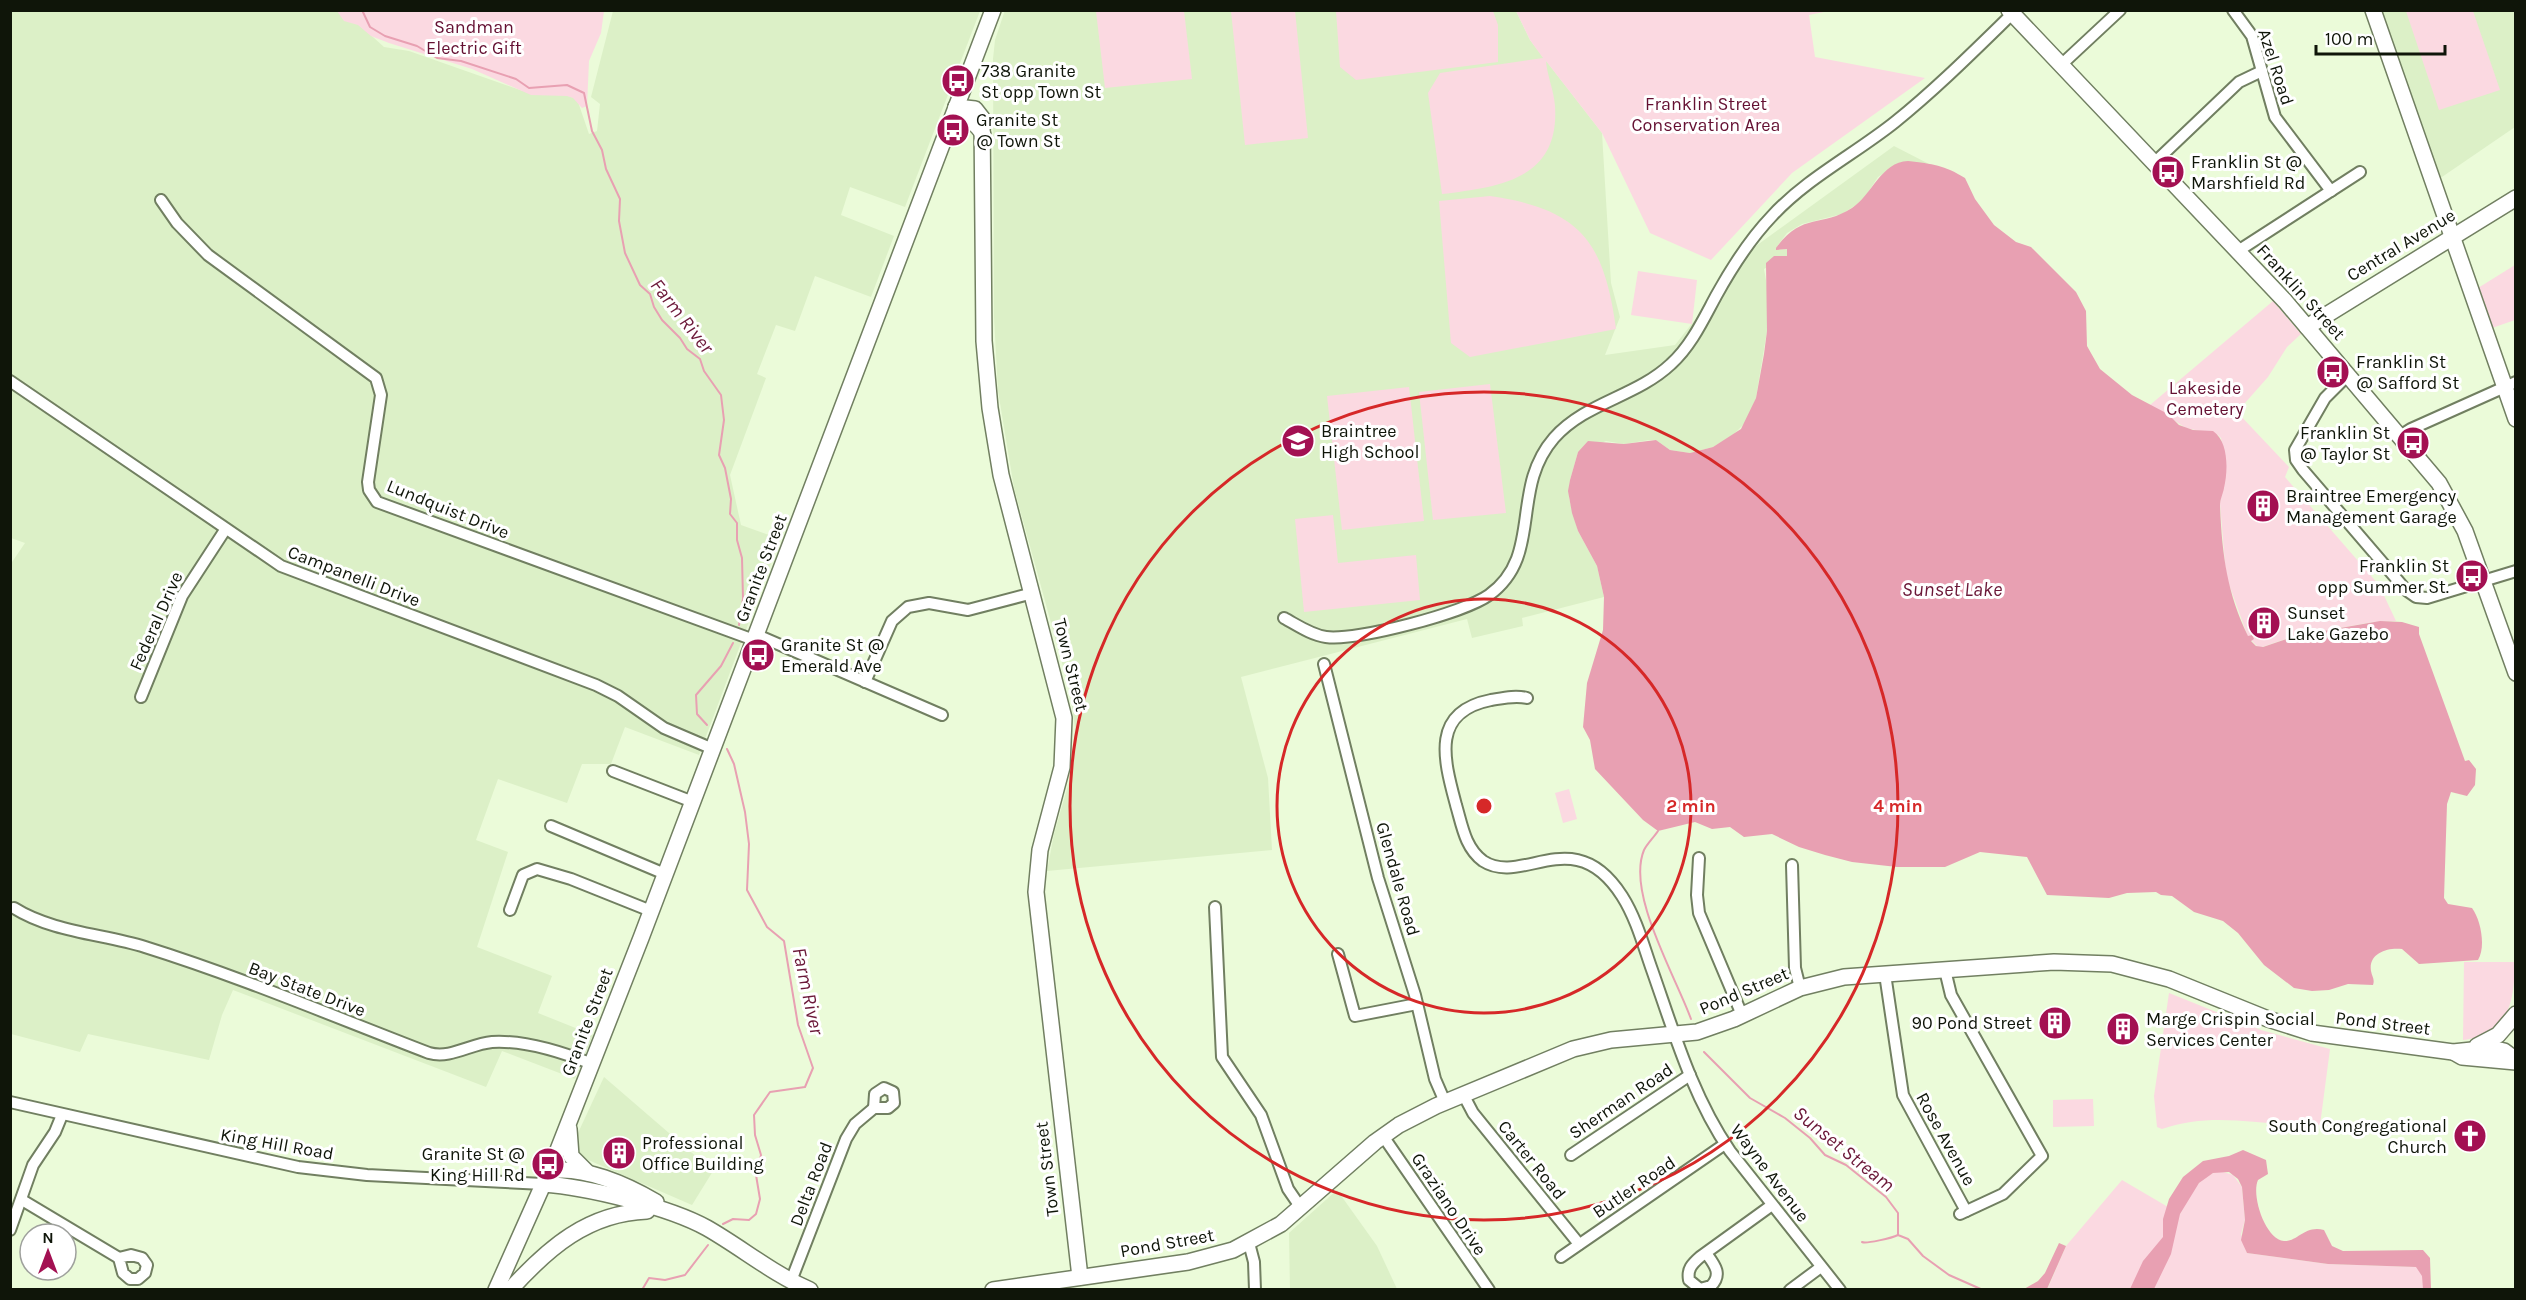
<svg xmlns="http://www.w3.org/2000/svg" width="2526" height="1300" font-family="Karla,sans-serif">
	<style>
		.built { fill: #dcf0c7 }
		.green { fill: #fbd9e1 }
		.water { fill: #e8a0b2 }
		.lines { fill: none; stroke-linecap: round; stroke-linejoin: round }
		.stream { stroke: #e8a0b2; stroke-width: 2 }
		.street-casing { stroke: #717f61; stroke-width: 14 }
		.secondary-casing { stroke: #717f61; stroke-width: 18 }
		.street { stroke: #fff; stroke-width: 10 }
		.secondary { stroke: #fff; stroke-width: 15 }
		.ring { fill: none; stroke: #d62828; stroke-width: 3 }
		.labels { text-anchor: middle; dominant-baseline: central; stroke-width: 6; stroke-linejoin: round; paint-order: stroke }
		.park-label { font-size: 18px; fill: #641032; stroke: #fff }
		.street-label { font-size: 18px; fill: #0f1509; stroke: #fff }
		.poi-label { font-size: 18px; fill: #0f1509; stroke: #fff; text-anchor: start }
		.water-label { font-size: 20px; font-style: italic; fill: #6b1838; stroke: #fff }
		.centre { fill: #d62828; stroke: #fff; stroke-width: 3 }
		.ring-label { font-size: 18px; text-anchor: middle; font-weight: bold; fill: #d62828; stroke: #fff; stroke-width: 6; stroke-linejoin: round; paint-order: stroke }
	</style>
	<rect width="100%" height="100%" fill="#ebfbd9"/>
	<g class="built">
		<polygon points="1005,10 1516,11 1530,40 1602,133 1611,283 1620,317 1605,355 1675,345 1749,251 1894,146 1929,164 1901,162 1878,177 1865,197 1856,205 1842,214 1802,224 1787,233 1778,245 1776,250 1787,249 1787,256 1764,269 1767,286 1767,331 1756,398 1747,421 1733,435 1713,447 1690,453 1670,450 1656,440 1649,440 1624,444 1606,441 1578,452 1570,480 1569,498 1578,531 1597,566 1604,597 1522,618 1523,626 1472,638 1467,619 1241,677 1268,778 1272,850 1047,871 1054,834 1071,775 1075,728 1070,692 1014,488 998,391 994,317 993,59 995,40"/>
		<polygon points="11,11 356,11 363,28 384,47 409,51 523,91 576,96 589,134 597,131 600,104 591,97 613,11 980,11 905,207 850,187 841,215 894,236 871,297 815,276 795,331 776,325 757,374 766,378 730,475 741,525 780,539 699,755 625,727 611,764 582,764 567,803 498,779 476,840 508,852 477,947 552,976 538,1013 593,1035 575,1079 502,1051 486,1087 233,990 222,1015 209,1060 88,1034 80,1052 11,1034 10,565 25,543 11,538"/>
		<polygon points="2382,11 2515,11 2515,127 2439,179"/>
		<polygon points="604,1077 713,1171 692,1205 586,1159 579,1152 578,1133"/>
		<polygon points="1337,1190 1377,1246 1397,1289 1290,1289 1289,1233"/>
	</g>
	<g class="green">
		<polygon points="337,11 604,11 601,33 589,61 587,106 582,108 573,98 567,96 531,95 472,69 389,43 371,36 358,25 344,21"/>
		<polygon points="1096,11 1184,11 1192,79 1105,88"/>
		<polygon points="1231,11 1295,11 1308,138 1245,145"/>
		<polygon points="1336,11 1493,11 1498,25 1498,62 1356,80 1340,67"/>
		<path d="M1516,11H1829L1809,15L1815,57L1925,78L1792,173L1711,260L1650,233L1602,133L1546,61C1547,75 1554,91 1555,106C1560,180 1498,187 1442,194L1428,93L1440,73L1543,58L1530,40Z"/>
		<polygon points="2406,11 2473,11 2500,90 2439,110"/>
		<path d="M1490,196C1580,209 1604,241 1616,329L1470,357L1451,343L1439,201Z"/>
		<polygon points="2515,265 2515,320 2492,328 2478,288"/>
		<polygon points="1638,271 1697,280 1692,324 1631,315"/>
		<polygon points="2273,301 2301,334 2287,347 2268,377 2237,412 2289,467 2285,477 2379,585 2396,621 2373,622 2295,636 2259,648 2251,640 2252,635 2248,637 2226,576 2220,503 2226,467 2221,438 2218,435 2186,428 2150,405"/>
		<polygon points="1490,384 1506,513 1433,520 1419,392"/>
		<polygon points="1409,387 1424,521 1342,530 1327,396"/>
		<polygon points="1333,515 1338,563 1416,555 1420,600 1304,612 1295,519"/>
		<polygon points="1569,789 1577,819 1563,823 1555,793"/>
		<path d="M2464,962H2515C2514,1001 2510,1034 2463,1040Z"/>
		<path d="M2169,993L2261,1030L2330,1049L2320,1125C2265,1127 2215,1110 2162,1129L2157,1127L2154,1096Z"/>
		<polygon points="2093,1099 2094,1126 2053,1127 2053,1100"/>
		<path d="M2220,1171L2233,1175L2242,1187L2245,1220L2241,1234L2247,1253L2328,1264L2417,1267L2423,1276V1290H2047L2066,1246L2122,1180L2180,1214C2189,1196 2199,1175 2220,1171Z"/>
	</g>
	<g class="water">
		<path d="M1908,161C1933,164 1944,165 1965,178L1975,199L1994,225L2016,242L2031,247L2076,292L2086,311L2087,346L2100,369L2132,395L2168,414L2179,425L2193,430L2213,431C2229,442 2228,471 2224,488C2223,494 2220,499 2220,506C2222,554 2227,593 2248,636L2252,635L2254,639L2251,641L2256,646L2263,647L2295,636L2380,621L2402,622L2419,627V634L2465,761L2469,760L2476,769L2475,785L2467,796L2451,792L2447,804L2444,898L2448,904L2472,908C2481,920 2486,947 2478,960L2419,964L2402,949C2388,947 2368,953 2371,971C2372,977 2375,979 2373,985L2348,984L2329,990L2312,991L2294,988L2264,965L2238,933L2223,921L2194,912L2172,896L2161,895L2156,892L2127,893L2109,898L2047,895L2027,857L1980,852L1945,867H1897L1852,862L1825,855L1799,847L1772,834L1744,837L1730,827L1712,829L1695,822L1658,831L1643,820L1595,769L1590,740L1583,727L1587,683L1603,630L1604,597L1597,566L1578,531L1572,513L1568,491L1570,480L1578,452L1588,441L1624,444L1656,440L1670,450L1690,453L1713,447L1741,429L1756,398L1764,354L1767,331L1766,263L1774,256H1787V249L1776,250V248C1802,212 1821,228 1852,208C1872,195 1881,162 1908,161Z"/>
		<path d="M2243,1150L2266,1160L2268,1174L2258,1180C2251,1195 2265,1239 2284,1241C2298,1242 2304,1225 2324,1230L2332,1246L2343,1251L2423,1250L2430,1258L2431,1289H2423L2422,1276L2416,1267L2328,1264L2247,1253L2241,1240L2245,1220L2242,1187L2238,1179L2229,1172L2213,1173L2199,1183L2180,1214L2171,1254L2154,1289H2130L2143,1261L2163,1237V1219L2169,1199L2183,1177L2203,1161L2229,1156Z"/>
		<polygon points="2059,1243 2066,1246 2047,1289 2024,1289 2038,1281 2045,1273"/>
	</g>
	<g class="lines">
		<g class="stream">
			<polyline points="362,10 370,27 385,36 417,46 437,58 461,61 516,79 529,88 567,85 584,93 592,131 602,150 606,169 620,199 619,221 625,253 640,285 650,294 654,307 662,320 680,338 687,349 700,359 704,371 721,395 724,420 719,455 725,468 731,499 730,514 737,523 737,540 742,558 743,599 739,625"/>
			<polyline points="707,725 697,714 696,695 721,666 733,643"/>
			<path d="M1658,831C1654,837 1647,844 1644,850C1626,893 1676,977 1691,1019"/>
			<polyline points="1704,1052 1750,1098 1785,1118 1810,1138 1825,1155 1846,1165 1886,1197 1898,1213 1898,1235 1908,1239 1923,1256 1949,1275 1983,1290"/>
			<polyline points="723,1224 733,1219 749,1220 756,1214 760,1199 756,1175 761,1155 755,1135 754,1115 770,1092 805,1087 813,1068 798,1025 784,941 767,927 747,890 749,844 745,812 734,764 727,749"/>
			<path d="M1862,1242C1866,1244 1892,1238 1898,1235"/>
			<polyline points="642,1290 649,1278 665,1280 685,1275 708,1245"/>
		</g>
		<g class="street-casing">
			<g id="street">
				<polyline points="2233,10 2252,36 2275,117 2331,191"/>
				<polyline points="2061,65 2120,10"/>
				<polyline points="2154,163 2239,82 2262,71"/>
				<polyline points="161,200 177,223 208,255 376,378 381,395 368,482 369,490 377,502 754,640"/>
				<polyline points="2238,251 2360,172"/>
				<polyline points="2348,375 2325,398 2295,450 2296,460 2303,470 2406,590 2416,597 2427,598 2516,571"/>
				<polyline points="10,381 281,566 596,685 618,696 664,728 713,749"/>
				<polyline points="2400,436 2411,429 2516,382"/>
				<path d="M1284,618C1297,625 1311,635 1326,637C1357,641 1464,613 1489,595C1544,555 1509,490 1554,438C1586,402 1636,397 1671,364C1691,346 1703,320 1716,296C1732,267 1749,240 1772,216C1807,178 1855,154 1895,122C1936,89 1974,51 2012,14"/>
				<polyline points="757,635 942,715"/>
				<polyline points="1324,664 1378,878 1415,995 1435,1079 1445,1102"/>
				<polyline points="865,682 892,621 908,607 929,603 968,610 1033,593"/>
				<polyline points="141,697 182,596 225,530"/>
				<path d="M1527,698C1515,695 1503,698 1491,700C1430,712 1444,760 1456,805C1462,825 1465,848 1483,861C1523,887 1574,821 1622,896C1636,918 1643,944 1651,967C1673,1029 1692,1096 1730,1151L1840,1290"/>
				<polyline points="613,771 693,802"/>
				<polyline points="551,826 665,874"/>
				<polyline points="1699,858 1697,895 1699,913 1742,1015"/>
				<polyline points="1792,865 1795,968 1800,988"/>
				<polyline points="1215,907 1222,1057 1261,1115 1288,1189 1301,1208"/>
				<path d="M14,908C52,932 103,934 145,947C241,977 335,1017 429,1053C451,1059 470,1044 492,1042C525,1040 562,1052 592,1064"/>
				<polyline points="510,910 523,875 537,869 571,879 651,911"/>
				<polyline points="1338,954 1355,1016 1417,1004"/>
				<polyline points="1945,970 1951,995 2042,1156 2003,1194 1960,1214"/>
				<polyline points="1885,974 1903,1095 1966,1211"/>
				<polygon points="884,1088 893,1092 894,1103 888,1108 874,1108 875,1094"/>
				<polyline points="1463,1094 1473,1113 1579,1244"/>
				<polyline points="10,1102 298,1167 367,1175 543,1184"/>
				<polyline points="1383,1136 1489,1290"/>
				<polyline points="1571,1155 1690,1075"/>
				<polyline points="22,1200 119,1258"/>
				<polyline points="10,1230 33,1165 55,1132 62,1115"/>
				<polyline points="1249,1243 1254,1262 1255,1290"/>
				<path d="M1706,1253C1714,1264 1723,1274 1711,1286L1700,1289L1689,1280C1687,1269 1692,1264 1700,1257L1772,1205"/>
				<polygon points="131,1255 142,1258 147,1265 145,1273 138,1279 130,1279 123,1273 119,1258"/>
				<polyline points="1561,1257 1725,1144"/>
				<polyline points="791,1281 846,1139 855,1124 874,1108"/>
				<polyline points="1790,1290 1821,1267"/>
			</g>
		</g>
		<g class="secondary-casing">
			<g id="secondary">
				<polyline points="2009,10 2285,301 2439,483 2465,531 2516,673"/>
				<polyline points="2373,10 2516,419"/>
				<polyline points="956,107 975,109 982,118 984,341 990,408 1001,475 1064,718 1062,767 1040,850 1036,892 1080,1277"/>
				<path d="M956,107C964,119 978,122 983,135"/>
				<polyline points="2307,327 2516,198"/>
				<polyline points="2477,1046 2498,1035 2516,1014"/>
				<polyline points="2455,1053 2462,1057 2516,1062"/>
				<polyline points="569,1129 571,1156 588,1173"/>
				<path d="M549,1171C583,1165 627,1185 656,1202"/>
				<path d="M543,1184C587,1187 669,1207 707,1228C742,1248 773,1274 810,1290"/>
				<polyline points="496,1290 554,1160 641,938 993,10"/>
				<path d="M510,1290C548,1248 588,1213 647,1211"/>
				<polyline points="993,1290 1188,1262 1233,1250 1281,1224 1375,1142 1399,1125 1436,1106 1573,1049 1611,1040 1697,1032 1734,1019 1800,988 1844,977 2054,962 2112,964 2169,979 2268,1019 2312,1033 2453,1052 2491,1048 2504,1051 2516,1060"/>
			</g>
		</g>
		<use href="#street" class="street"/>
		<use href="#secondary" class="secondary"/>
	</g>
	<g class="ring">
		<circle cx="1484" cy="806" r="207"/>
		<circle cx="1484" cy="806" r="414"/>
	</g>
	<defs>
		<g id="bus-disc" transform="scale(1.725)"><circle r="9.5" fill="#a31052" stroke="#fff"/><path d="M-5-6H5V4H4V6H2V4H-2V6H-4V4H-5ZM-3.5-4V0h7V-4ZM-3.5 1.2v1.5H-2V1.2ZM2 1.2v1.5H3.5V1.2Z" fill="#fff"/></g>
		<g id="school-disc" transform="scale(1.725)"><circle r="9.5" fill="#a31052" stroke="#fff"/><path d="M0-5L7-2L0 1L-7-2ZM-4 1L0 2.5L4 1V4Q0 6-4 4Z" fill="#fff"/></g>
		<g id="building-disc" transform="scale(1.725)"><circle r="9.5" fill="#a31052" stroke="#fff"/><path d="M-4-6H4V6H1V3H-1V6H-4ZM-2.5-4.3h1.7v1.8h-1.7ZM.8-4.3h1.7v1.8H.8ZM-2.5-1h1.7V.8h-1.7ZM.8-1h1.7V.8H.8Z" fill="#fff"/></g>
		<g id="church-disc" transform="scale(1.725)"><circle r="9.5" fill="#a31052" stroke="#fff"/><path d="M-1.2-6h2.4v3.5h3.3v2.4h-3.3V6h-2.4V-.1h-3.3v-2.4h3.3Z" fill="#fff"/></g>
	</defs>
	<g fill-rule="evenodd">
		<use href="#bus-disc" x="958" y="81"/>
		<use href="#bus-disc" x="953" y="130"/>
		<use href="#bus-disc" x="2168" y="172"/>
		<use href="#bus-disc" x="2333" y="372"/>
		<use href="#school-disc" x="1298" y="441"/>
		<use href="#bus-disc" x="2413" y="443"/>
		<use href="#building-disc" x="2263" y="506"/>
		<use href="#bus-disc" x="2472" y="576"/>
		<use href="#building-disc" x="2264" y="623"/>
		<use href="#bus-disc" x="758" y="655"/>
		<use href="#building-disc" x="2055" y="1023"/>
		<use href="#building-disc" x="2123" y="1029"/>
		<use href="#church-disc" x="2470" y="1136"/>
		<use href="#building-disc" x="619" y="1153"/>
		<use href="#bus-disc" x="548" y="1164"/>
	</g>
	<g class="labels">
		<g class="park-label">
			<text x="474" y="27">Sandman<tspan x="474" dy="21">Electric Gift</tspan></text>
			<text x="1706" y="104">Franklin Street<tspan x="1706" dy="21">Conservation Area</tspan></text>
			<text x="2205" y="388">Lakeside<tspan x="2205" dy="21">Cemetery</tspan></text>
		</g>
		<g class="street-label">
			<text transform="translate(2276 67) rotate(72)">Azel Road</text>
			<text transform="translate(2401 245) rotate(-31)">Central Avenue</text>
			<text transform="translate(2301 292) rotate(48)">Franklin Street</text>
			<text transform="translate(448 509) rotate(22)">Lundquist Drive</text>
			<text transform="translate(761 568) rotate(-69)">Granite Street</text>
			<text transform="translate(354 576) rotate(21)">Campanelli Drive</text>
			<text transform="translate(156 621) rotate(-66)">Federal Drive</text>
			<text transform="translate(1071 665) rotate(76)">Town Street</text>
			<text transform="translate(1398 879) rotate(74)">Glendale Road</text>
			<text transform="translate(307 989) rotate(21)">Bay State Drive</text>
			<text transform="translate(1744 991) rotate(-23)">Pond Street</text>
			<text transform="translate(587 1022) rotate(-69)">Granite Street</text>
			<text transform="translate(2383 1023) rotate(7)">Pond Street</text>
			<text transform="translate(1621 1101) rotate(-34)">Sherman Road</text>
			<text transform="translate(1946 1139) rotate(61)">Rose Avenue</text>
			<text transform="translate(277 1144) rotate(10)">King Hill Road</text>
			<text transform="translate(1532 1160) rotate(51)">Carter Road</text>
			<text transform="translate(1047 1169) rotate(-97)">Town Street</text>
			<text transform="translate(1770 1173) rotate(53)">Wayne Avenue</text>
			<text transform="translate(811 1184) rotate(-69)">Delta Road</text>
			<text transform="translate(1634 1187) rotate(-34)">Butler Road</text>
			<text transform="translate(1449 1204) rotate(56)">Graziano Drive</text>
			<text transform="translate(1167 1243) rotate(-10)">Pond Street</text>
		</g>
		<g class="poi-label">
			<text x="981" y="71">738 Granite<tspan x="981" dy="21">St opp Town St</tspan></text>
			<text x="976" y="120">Granite St<tspan x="976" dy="21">@ Town St</tspan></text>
			<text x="2191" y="162">Franklin St @<tspan x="2191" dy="21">Marshfield Rd</tspan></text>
			<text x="2356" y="362">Franklin St<tspan x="2356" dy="21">@ Safford St</tspan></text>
			<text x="1321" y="431">Braintree<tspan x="1321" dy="21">High School</tspan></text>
			<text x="2390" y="433" text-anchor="end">Franklin St<tspan x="2390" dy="21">@ Taylor St</tspan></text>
			<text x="2286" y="496">Braintree Emergency<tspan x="2286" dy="21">Management Garage</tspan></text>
			<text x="2449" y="566" text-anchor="end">Franklin St<tspan x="2449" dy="21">opp Summer St.</tspan></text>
			<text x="2287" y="613">Sunset<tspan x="2287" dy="21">Lake Gazebo</tspan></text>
			<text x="781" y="645">Granite St @<tspan x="781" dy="21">Emerald Ave</tspan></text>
			<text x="2146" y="1019">Marge Crispin Social<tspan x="2146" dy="21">Services Center</tspan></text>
			<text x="2032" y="1023" text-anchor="end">90 Pond Street</text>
			<text x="2447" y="1126" text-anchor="end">South Congregational<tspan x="2447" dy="21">Church</tspan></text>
			<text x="642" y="1143">Professional<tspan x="642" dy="21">Office Building</tspan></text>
			<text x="525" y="1154" text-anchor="end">Granite St @<tspan x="525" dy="21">King Hill Rd</tspan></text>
		</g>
		<g class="water-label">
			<text transform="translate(682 316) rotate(52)">Farm River</text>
			<text x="1952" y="589">Sunset Lake</text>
			<text transform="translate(808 991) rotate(78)">Farm River</text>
			<text transform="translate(1844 1149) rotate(39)">Sunset Stream</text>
		</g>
	</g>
	<circle cx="1484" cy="806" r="9" class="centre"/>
	<g class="ring-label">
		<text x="1691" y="812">2 min</text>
		<text x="1898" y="812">4 min</text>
	</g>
	<rect width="2526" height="1300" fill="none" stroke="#0f1509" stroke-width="24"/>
	<g transform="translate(48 1252)"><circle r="28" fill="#ffffff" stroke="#9fa19d" stroke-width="1.5"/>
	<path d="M0-4.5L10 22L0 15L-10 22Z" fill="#a31052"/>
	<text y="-9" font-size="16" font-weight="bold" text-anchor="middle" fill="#0f1509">N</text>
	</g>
	<path d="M2316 45v9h129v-9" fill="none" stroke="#0f1509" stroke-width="3"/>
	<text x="2325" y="45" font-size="18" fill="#0f1509" stroke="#ffffff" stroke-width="4.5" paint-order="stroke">100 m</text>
</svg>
